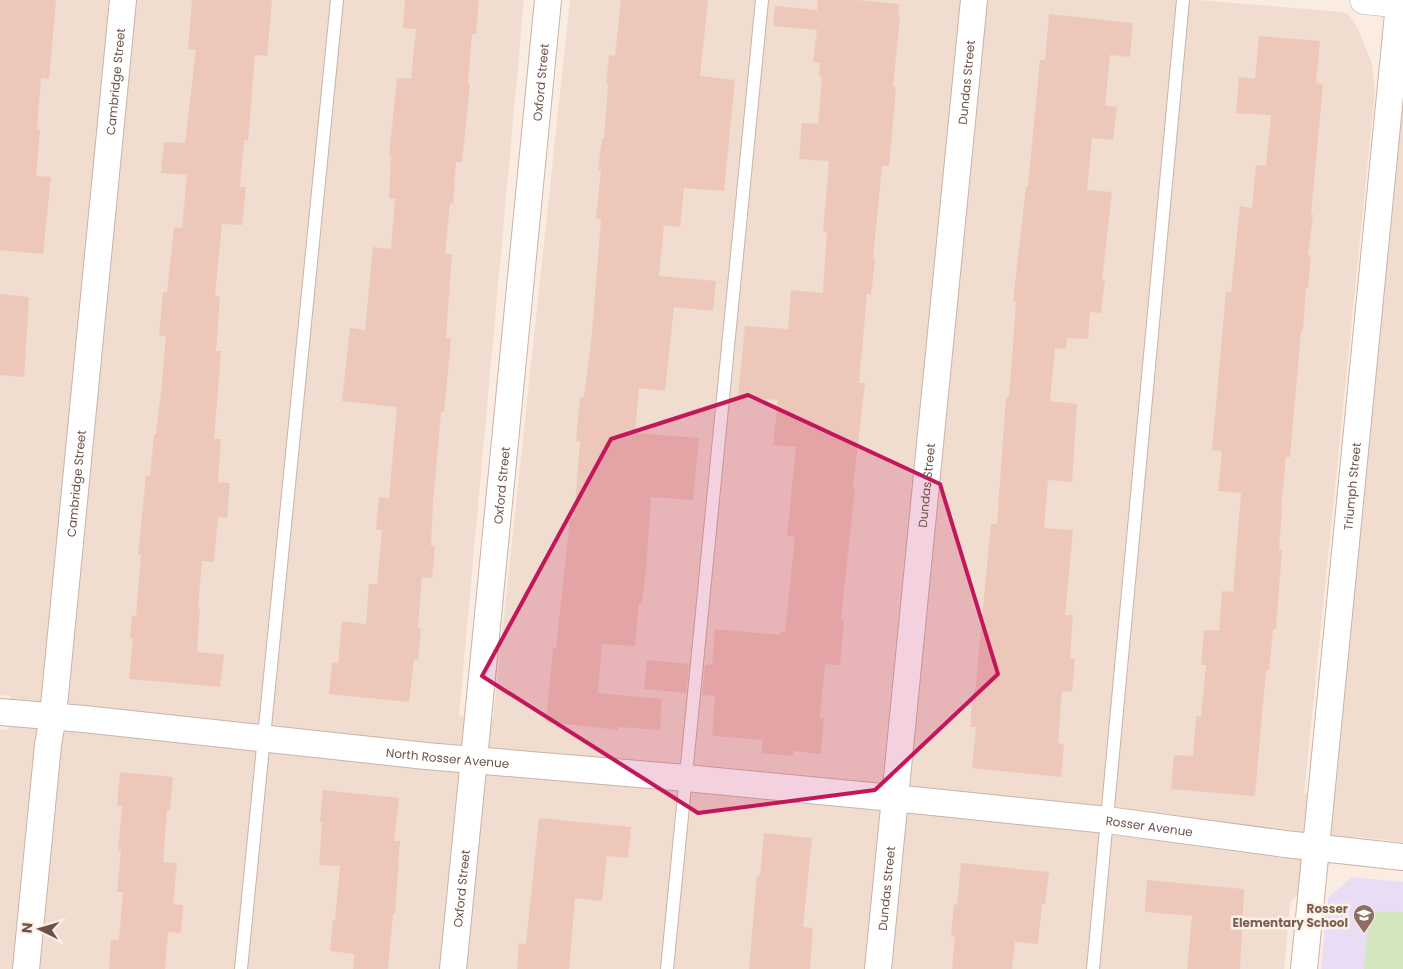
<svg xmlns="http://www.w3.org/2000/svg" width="1403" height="969" font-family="Poppins,sans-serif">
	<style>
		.residential { fill: #f1ddcf }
		.education { fill: #e9ddf6 }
		.green { fill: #d4e6c0 }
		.building { fill: #edc7ba }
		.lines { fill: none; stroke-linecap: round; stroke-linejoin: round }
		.service-casing { stroke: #c9b3a9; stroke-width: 14 }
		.minor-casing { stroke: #c9b3a9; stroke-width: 28 }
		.tertiary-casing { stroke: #c9b3a9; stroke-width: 29 }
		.service { stroke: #fff; stroke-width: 12 }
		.minor { stroke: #fff; stroke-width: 26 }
		.tertiary { stroke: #fff; stroke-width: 28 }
		.marked { fill: #c2185b; fill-opacity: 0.2; stroke: #c2185b; stroke-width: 4; stroke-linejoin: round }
		.labels { text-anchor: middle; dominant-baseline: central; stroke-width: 5; stroke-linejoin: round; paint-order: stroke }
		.street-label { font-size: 12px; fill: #6e524a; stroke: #fdf1e5 }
		.education-label { font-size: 12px; font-weight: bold; fill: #785e54; stroke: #fdf1e5; text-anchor: end }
	</style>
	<rect width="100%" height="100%" fill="#faece0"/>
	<polygon class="residential" points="0,0 524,0 459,715 493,719 570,0 1198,0 1343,12 1349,15 1353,20 1359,31 1372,64 1375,91 1304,795 1332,772 1403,82 1403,842 1358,837 1290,902 1284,969 0,969 0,729 8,730 11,696 0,695"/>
	<polygon class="education" points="1352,877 1403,882 1403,969 1321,969 1328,898"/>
	<polygon class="green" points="1369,911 1403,912 1403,969 1364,969"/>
	<g class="building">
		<polygon points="0,0 56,0 49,79 41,78 37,129 40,130 36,176 51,177 43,254 0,250"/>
		<polygon points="192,0 272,0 267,56 255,55 248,141 244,140 240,187 246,187 242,225 222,224 215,296 220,296 216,351 221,351 214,439 221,439 218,482 230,483 227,518 218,517 214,562 202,561 198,608 200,608 197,652 224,655 220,687 129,679 133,639 130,638 132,615 136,616 141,555 138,555 146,476 150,476 154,434 156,434 161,392 166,336 159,336 163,292 167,292 174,227 182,228 187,175 161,173 164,142 185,143 196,50 188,49"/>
		<polygon points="405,0 479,0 476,34 472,34 468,84 470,84 462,162 456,162 453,204 450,203 445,254 452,254 446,338 451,338 444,412 441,412 433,502 431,546 435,546 432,578 422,577 418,628 421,628 418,660 414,659 409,702 329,694 332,662 338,663 342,621 366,624 369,584 377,584 382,530 376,530 379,497 389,498 397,407 342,401 350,328 365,330 373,247 391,249 395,199 389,199 391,156 389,156 397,78 411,79 416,29 403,28"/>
		<polygon points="621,0 708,0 700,76 735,80 724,191 684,188 680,227 664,225 659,276 716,281 713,311 674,307 665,391 639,388 635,433 699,438 693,500 651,497 646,570 642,603 639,603 635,646 602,644 598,693 662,699 660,730 618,727 618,730 546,722 553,648 556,648 570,518 574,518 580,441 576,441 580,397 584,397 592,333 601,219 596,219 601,170 598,170 602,138 604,138 608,84 606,83 609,55 615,56"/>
		<polygon points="818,0 857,0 899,4 898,13 900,16 893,87 896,87 889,166 882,166 873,259 875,259 871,295 867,294 859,383 865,383 853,488 855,488 841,619 844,620 840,665 825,664 820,718 824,718 821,754 793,751 793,756 761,753 763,740 712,736 715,696 702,695 705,665 712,664 715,629 780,635 780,632 785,632 795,537 787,536 796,447 773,445 778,400 738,397 745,326 788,329 791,290 823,293 827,232 823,232 829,161 799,159 802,123 818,124 822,77 819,76 820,63 813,62 817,30 773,26 775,6 817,10"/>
		<polygon points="1049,14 1133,23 1130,57 1110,55 1105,106 1117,107 1113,140 1092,138 1087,190 1112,192 1102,280 1105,280 1101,313 1090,312 1088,339 1067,338 1066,349 1055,348 1050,401 1077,404 1072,482 1048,480 1044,528 1073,530 1065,615 1073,615 1070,658 1075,659 1072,692 1062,691 1058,743 1064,744 1061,777 972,768 976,727 970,727 973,692 975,692 991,524 997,524 1006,397 1009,397 1013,345 1016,302 1013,301 1026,186 1028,186 1040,60 1045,60"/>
		<polygon points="1259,36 1320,41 1316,83 1323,84 1311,214 1313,214 1308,255 1311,255 1308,288 1306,288 1303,332 1301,331 1290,457 1286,457 1281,509 1282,509 1279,550 1282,550 1276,629 1273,629 1269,671 1266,670 1255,796 1171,789 1174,755 1193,756 1196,716 1201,717 1206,665 1201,665 1204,630 1219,631 1222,591 1233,592 1241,493 1218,491 1222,451 1212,450 1226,291 1231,292 1240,206 1252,208 1256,165 1266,166 1271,115 1236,113 1239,77 1255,79"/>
		<polygon points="0,294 29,297 24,377 0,375"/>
		<polygon points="647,660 689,664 686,693 644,689"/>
		<polygon points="120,772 173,777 170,810 167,810 163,862 177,863 173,904 183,905 181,933 168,932 165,969 109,969 111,940 119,940 123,892 117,892 121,851 118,851 122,806 117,806"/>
		<polygon points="323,790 399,798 394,841 400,841 395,914 393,914 388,969 353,969 354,954 330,951 333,920 335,920 340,866 319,865 322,822 320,822"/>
		<polygon points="539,818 631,827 628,858 607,856 602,901 575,898 569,969 517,969 519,943 526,944"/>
		<polygon points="764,833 812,838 803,927 813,928 810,969 749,969 757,875 760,876"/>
		<polygon points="961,863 1049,872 1045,904 1042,904 1038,944 1015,942 1012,969 952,969 955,937 951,936 954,904 957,905"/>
		<polygon points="1147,880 1244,889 1240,969 1187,969 1192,916 1145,912"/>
	</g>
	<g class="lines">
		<g class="service-casing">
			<g id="service">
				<polyline points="241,969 337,0"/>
				<polyline points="667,969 762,0"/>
				<polyline points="1093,969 1183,0"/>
			</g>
		</g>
		<g class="minor-casing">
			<g id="minor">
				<path id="s1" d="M0,712L84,719L426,756L686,778L923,801L1107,820L1285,844L1403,857"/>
				<path id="s2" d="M26,969L48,745L53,716L123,0"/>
				<path id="s3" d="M453,969C485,646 518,323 548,0"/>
				<path id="s4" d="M878,969L974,0"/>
				<path id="s5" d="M1304,969L1399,4"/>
			</g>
		</g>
		<g class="tertiary-casing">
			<polyline id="tertiary" points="1364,0 1403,4"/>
		</g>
		<use href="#service" class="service"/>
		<use href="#minor" class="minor"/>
		<use href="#tertiary" class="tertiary"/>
	</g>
	<path class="marked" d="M748,395L940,484L998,674L875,790L698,813L482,676L611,439Z"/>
	<defs>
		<g id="school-pin" transform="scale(1.125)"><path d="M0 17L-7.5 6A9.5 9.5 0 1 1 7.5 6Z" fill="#8d6e63" stroke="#fdf1e5"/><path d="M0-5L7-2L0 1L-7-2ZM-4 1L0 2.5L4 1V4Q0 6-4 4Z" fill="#fff"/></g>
	</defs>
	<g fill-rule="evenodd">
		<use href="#school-pin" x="1364" y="915"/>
	</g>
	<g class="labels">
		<g class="street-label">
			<text stroke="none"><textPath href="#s3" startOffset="891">Oxford Street</textPath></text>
			<text stroke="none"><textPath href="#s4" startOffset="891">Dundas Street</textPath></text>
			<text stroke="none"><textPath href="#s2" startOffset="892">Cambridge Street</textPath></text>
			<text stroke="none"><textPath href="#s4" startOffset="486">Dundas Street</textPath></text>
			<text stroke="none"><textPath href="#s2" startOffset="488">Cambridge Street</textPath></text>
			<text stroke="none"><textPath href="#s3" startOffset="486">Oxford Street</textPath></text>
			<text stroke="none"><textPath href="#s5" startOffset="485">Triumph Street</textPath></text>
			<text stroke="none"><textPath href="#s1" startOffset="450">North Rosser Avenue</textPath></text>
			<text stroke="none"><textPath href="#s1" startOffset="1155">Rosser Avenue</textPath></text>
			<text stroke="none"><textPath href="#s3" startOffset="81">Oxford Street</textPath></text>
			<text stroke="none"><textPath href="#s4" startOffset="81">Dundas Street</textPath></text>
		</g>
		<g class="education-label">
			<text x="1348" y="908">Rosser<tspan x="1348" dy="14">Elementary School</tspan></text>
		</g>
	</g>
	<g transform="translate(40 929) rotate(275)" stroke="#fdf1e5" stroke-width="4" paint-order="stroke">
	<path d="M0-4L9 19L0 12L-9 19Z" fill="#6e524a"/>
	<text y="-8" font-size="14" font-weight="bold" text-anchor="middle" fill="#6e524a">N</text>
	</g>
</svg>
